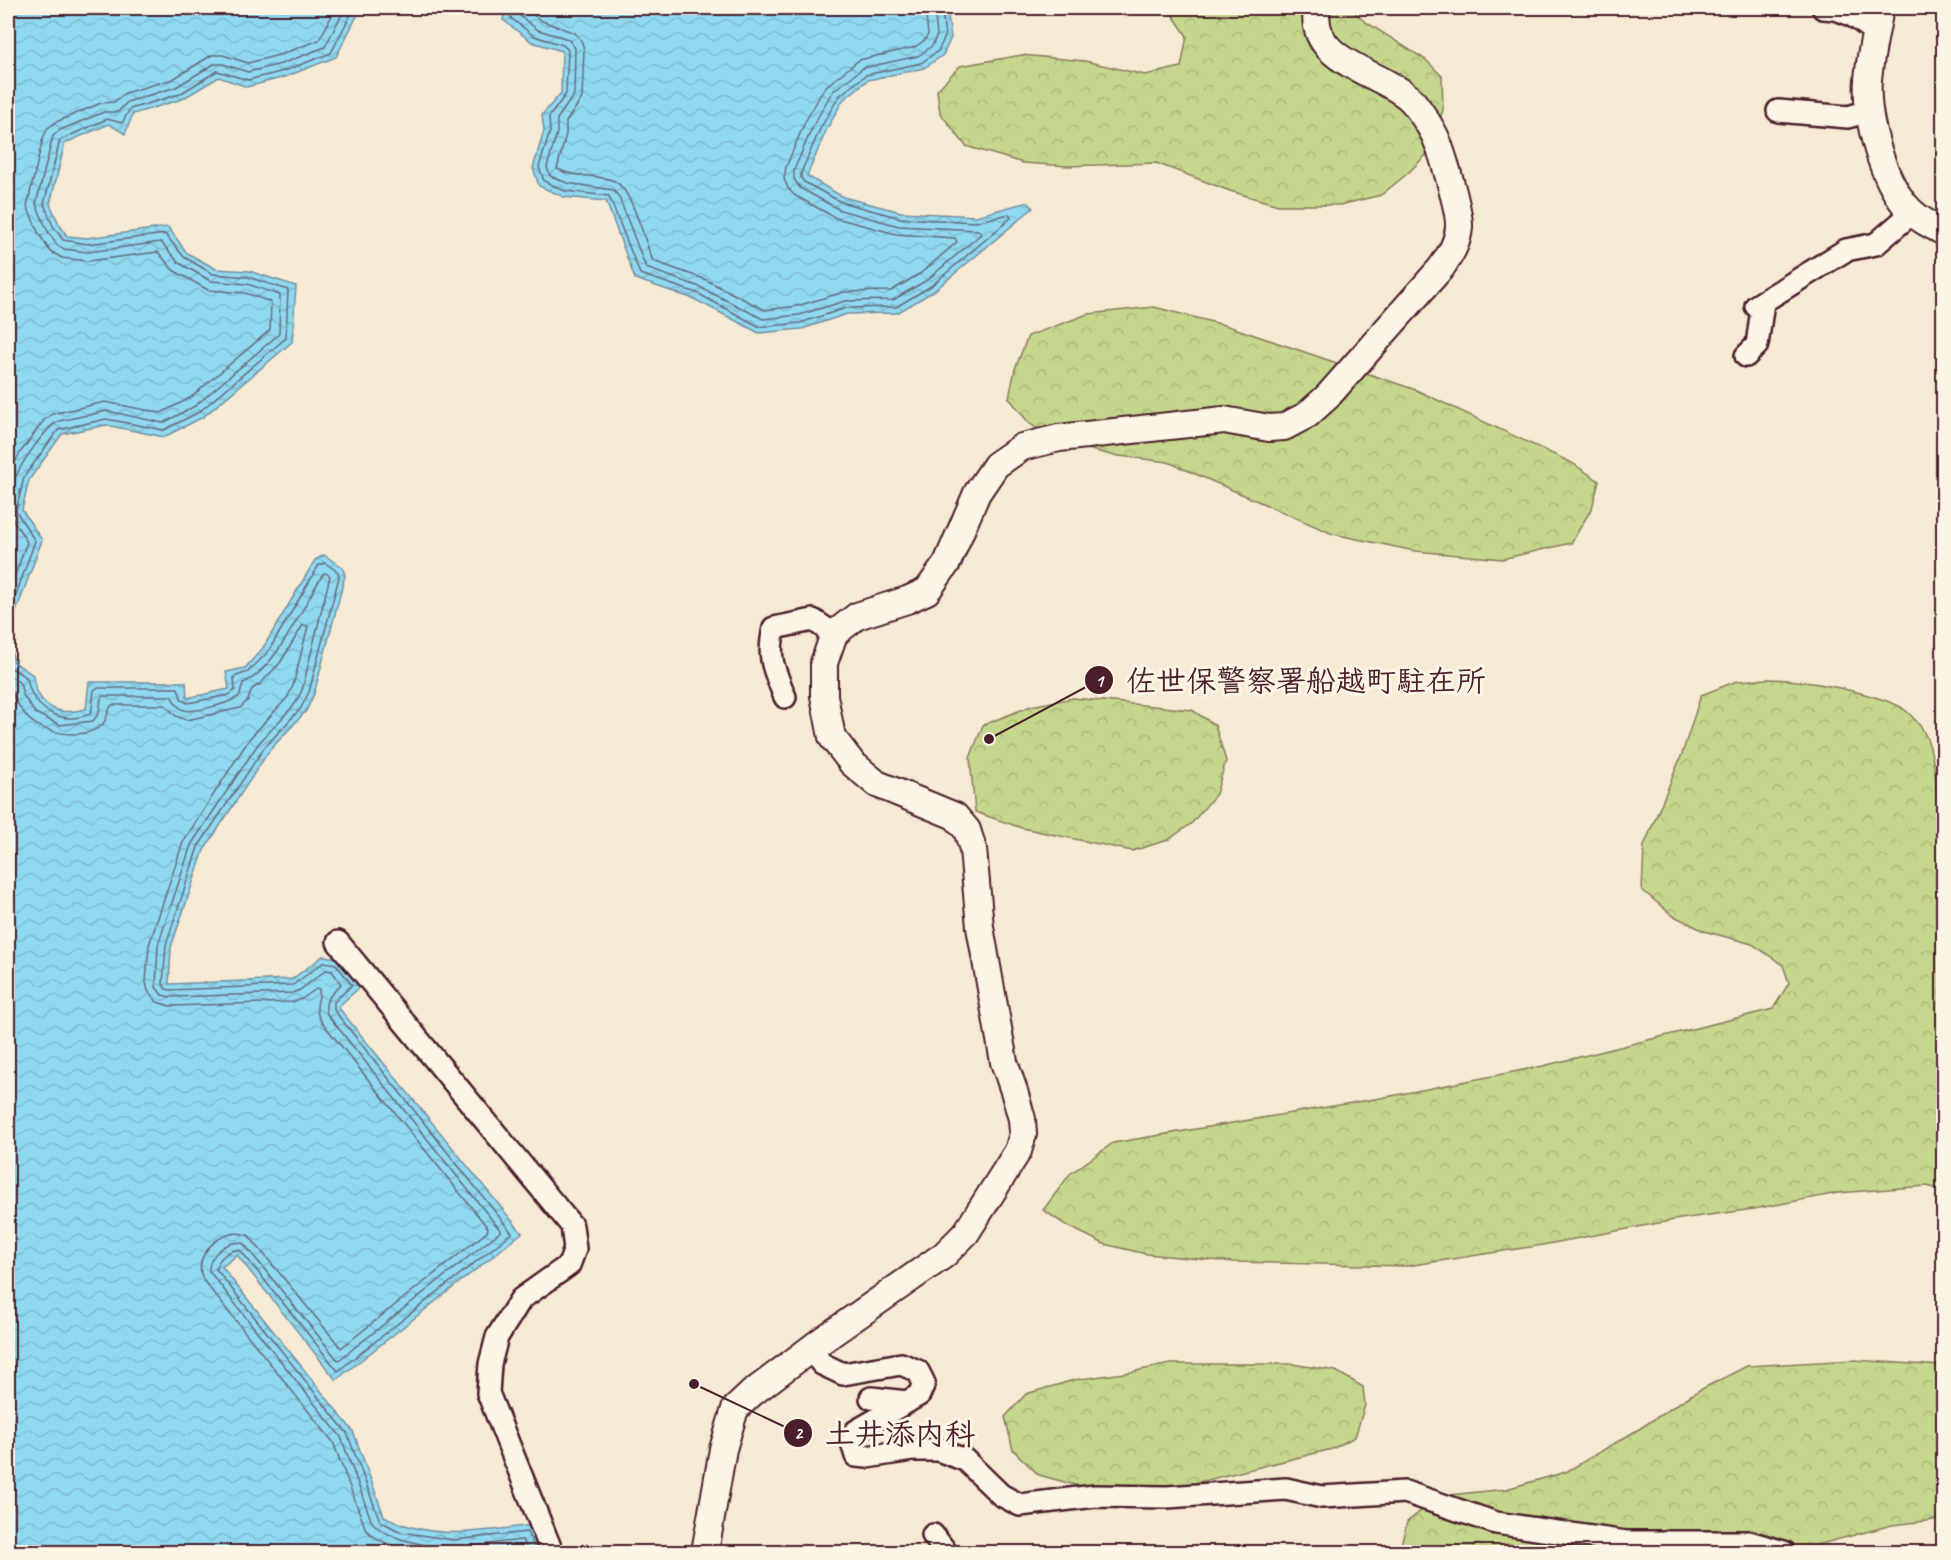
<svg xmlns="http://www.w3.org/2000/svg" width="1951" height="1560" font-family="Caveat,'Klee One',sans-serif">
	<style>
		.forest { fill: url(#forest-crowns); stroke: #887b5c; stroke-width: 1.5 }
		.water { fill: url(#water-waves); stroke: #738fa1; stroke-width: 1.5 }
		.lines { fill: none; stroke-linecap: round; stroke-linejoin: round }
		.shore { stroke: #66697a; stroke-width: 1.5 }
		.minor-casing { stroke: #4a1f2b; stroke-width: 26 }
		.tertiary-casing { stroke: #4a1f2b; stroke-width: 30 }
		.minor { stroke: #fcf5e5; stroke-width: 21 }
		.tertiary { stroke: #fcf5e5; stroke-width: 26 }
		.leader { fill: none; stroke: #4a1f2b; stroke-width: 2 }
		.callout-dot { fill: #4a1f2b; stroke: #fcf5e5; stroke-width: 2 }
		.mark-label { font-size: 18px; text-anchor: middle; font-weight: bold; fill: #fff }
		.callout-label { font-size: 30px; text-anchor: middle; font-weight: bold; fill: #4a1f2b; stroke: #fcf5e5; stroke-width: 6; stroke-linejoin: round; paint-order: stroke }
	</style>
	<defs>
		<pattern id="forest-crowns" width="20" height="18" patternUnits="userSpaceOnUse" patternTransform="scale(1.5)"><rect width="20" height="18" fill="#c5d78c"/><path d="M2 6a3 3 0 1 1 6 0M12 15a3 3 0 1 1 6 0" fill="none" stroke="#abb879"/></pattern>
		<pattern id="water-waves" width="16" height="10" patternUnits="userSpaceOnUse" patternTransform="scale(1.5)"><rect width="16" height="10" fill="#8fd9f0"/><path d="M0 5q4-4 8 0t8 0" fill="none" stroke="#7dbace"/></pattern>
	</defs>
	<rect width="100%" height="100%" fill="#f6ead4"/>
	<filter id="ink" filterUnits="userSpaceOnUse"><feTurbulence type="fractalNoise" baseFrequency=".0167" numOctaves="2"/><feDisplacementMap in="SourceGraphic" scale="12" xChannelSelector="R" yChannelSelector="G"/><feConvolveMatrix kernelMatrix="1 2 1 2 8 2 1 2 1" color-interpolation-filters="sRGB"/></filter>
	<g filter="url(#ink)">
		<g class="forest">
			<polygon points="1168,8 1351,8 1364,21 1426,60 1442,76 1443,110 1430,151 1407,174 1381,195 1340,205 1278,205 1230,191 1156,163 1067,166 1023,163 966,146 940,113 937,90 960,66 1022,55 1085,61 1145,75 1181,67 1187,36"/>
			<polygon points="1154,307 1228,326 1416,390 1572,463 1599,481 1592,508 1571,543 1502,559 1415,551 1333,534 1168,462 1111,455 1055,441 1029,423 1009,398 1015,369 1028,336 1088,314"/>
			<path d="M1767,679C1803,679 1864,691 1897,705C1905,708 1919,723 1923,730C1938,756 1937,805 1938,835L1944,841L1943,1190L1927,1186L1838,1193L1754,1209L1680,1219L1537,1246L1407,1266L1232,1262L1146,1254L1104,1244L1066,1225L1043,1210L1070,1174L1113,1143L1381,1098L1543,1066L1773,1009L1789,983L1783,965L1752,944L1704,931L1672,915L1642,890L1644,846L1682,754L1701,695L1737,681Z"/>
			<polygon points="1073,698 1192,710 1215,725 1226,761 1216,794 1192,823 1168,840 1132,851 1022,828 975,812 970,758 983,725 1031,706"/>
			<polygon points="1854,1360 1943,1366 1943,1519 1892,1525 1791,1552 1399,1552 1407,1522 1440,1496 1506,1489 1566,1472 1639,1429 1696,1392 1747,1366"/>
			<polygon points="1170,1364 1292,1364 1336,1371 1363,1387 1365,1405 1355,1437 1332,1449 1191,1484 1125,1488 1086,1488 1039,1475 1013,1450 1005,1417 1026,1394 1074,1380 1131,1372"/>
		</g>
		<g class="water">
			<polygon points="8,8 357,8 359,12 336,57 285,77 247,87 219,77 182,99 133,114 125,134 109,124 65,143 50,204 59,224 67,236 87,238 168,227 187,253 216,269 249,271 296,286 292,342 203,417 164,437 106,425 62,434 29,480 22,510 42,540 8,634"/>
			<polygon points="506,8 947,8 951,38 943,55 924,68 868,80 843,100 826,131 807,176 843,197 901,212 976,216 1028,202 1033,208 934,291 897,313 847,314 802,329 759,333 694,299 635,279 606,201 564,197 539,186 533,168 544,131 542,115 561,93 562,51 532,42 503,20"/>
			<path d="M324,555L343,568L345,576L314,694L306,711L269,751L204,850L171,947L169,984L292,979L323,956L339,958L361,986L338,1007L522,1233L336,1380L237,1255L222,1267L353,1431L384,1516C432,1542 481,1531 532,1525L544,1552H8V636L14,662L33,675C35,692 43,707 61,711C69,713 79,710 86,709L89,682H186L187,698L229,689L226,672L245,668L263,648L315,560Z"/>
		</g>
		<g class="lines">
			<g class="shore">
				<polyline points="512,8 511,18 534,36 563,45 568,50 566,94 549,117 550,132 539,167 544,181 565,191 609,196 640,274 697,293 760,327 800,323 846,308 896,307 931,286 1011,218 1009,214 976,222 900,218 841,202 804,182 801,178 801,173 820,129 839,96 866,75 921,63 938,51 945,37 942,8"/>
				<polyline points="519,8 520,16 538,30 568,39 575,48 574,95 557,119 557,133 547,167 550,176 567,183 613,190 619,197 646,268 700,287 763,319 799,315 845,301 893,300 927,280 981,234 978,230 899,226 840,210 800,188 794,179 794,170 813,126 832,92 863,68 918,56 932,46 937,35 934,8"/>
				<path d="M528,8L529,12L542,21L575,33L581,40L584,49L582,98L566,122V134L557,169C575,178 593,174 612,180C632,186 644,241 653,261L704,279L765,310L797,306L844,292L891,291L921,273L957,242L955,238L896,234L836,218L794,195L788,188L784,179L786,167L805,122L825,87L859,60L915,47L925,40L928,34L925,8"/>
				<polyline points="8,474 20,453 44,420 52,414 105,402 161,413 190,398 270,330 271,302 245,293 208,290 173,270 158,252 88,261 62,258 50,251 39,234 27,206 43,138 48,128 56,122 101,103 114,102 125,93 173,79 212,55 223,55 248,63 279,55 319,40 336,8"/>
				<path d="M8,595L27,542L8,512C8,501 12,484 17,474C23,461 46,427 59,421L107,411L163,423L195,406L279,334L280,295L247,284L211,281L179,263L161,242L88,252L64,249L57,245L47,230L36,204L53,136L60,130L104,112H118L127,102L176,87L214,64H223L248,72L281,64L325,47L345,8"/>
				<polyline points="8,617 35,541 16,511 24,477 58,430 106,419 164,430 199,412 286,338 288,290 248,277 213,274 184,257 165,234 88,244 63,240 53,226 44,204 60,140 107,119 122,123 130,109 180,94 217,71 248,80 284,71 331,53 352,12 352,8"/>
				<path d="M8,661L10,667L27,678C32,709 60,726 90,714L92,709L94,690L97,688H178L182,700L188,703L229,695L235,690L234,677L248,672L268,652L319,565L325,563L338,572L339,577L309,692L301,708L264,748L198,847L166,945L163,984L166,989L170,990L293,985L324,962L336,964L352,985L334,1002V1010L512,1233L338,1371L241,1251C231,1247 217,1259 216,1269L347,1433L380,1521L401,1532L454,1540L527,1532L537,1552"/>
				<path d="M8,674L20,683L23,695L35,713L60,725L93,721L99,713L101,698L103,696H171C175,701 177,708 184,710C194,713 233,703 240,695L243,683C274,672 305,603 323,574L326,573L330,576L302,690L295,704L258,744L191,845L158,945L156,987L162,995L170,997L292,993L300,990L326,970L332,971L341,984C333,994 322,999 327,1014L501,1231L339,1360L337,1359L244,1244C229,1238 208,1255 209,1271L341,1437L371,1520C381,1539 437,1549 457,1548C479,1546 501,1542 522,1540L529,1552"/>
				<path d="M8,685C13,689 12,695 16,701C19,707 23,712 27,717C41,734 85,741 102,725C108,719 107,710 112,705H165L176,716L187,720L240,708L248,700L252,689L260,684L280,663L303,625L308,626L293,686L287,698L250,738L183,842L149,945L146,982L148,991L157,1002L170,1006L293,1002L302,999L316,989H319C321,1001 312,1006 321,1021L488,1228L487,1232L341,1348L249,1236C224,1224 189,1256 204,1281L333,1442L366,1530C382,1546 405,1549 426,1552"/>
			</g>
			<g class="minor-casing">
				<g id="minor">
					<path d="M1823,8C1845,8 1860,20 1876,33"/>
					<polyline points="1778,111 1848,117 1869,111"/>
					<polyline points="1756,306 1846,250 1876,244 1913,212"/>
					<polyline points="1746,356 1757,345 1763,302"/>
					<path d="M785,697C774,669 767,659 774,628L813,620L834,634"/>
					<polyline points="338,942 572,1226 575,1249 569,1265 521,1299 497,1337 490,1364 488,1393 552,1552"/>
					<polyline points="810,1349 822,1364 843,1374 901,1364 918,1371 924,1383 919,1395 856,1431 852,1443 856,1456 867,1457 912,1450 938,1450 965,1460 1001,1495 1020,1505 1095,1496 1167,1497 1286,1489 1322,1497 1405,1492 1496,1523 1626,1542 1749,1542 1784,1552"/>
					<polyline points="871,1398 907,1402"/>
					<polyline points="933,1535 946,1552"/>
				</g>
			</g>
			<g class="tertiary-casing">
				<g id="tertiary">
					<path d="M1880,8C1876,31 1870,56 1868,80C1865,117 1882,178 1906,206C1916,218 1930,225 1944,232"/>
					<path d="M705,1552L723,1449L735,1409L752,1393L821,1341L944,1255L966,1233L1018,1151L1023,1134L1022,1119L1014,1091L1004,1062L980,927L973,849L967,830L955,816L877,784L852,763L832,737L824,696V663L834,634L857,616L907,600L927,591L947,563L977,493L996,465L1022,447L1059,438L1224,420L1269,428L1284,427L1307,415L1327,397L1441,268C1450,255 1458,243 1459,227C1460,211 1443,155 1436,138C1432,129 1416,103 1408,97C1377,70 1308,62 1317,8"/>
				</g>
			</g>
			<use href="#minor" class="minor"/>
			<use href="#tertiary" class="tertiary"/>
		</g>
	</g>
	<path class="leader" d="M989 739L1099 680M694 1384L798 1433"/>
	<g class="callout-dot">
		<circle cx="989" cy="739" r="6"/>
		<circle cx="694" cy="1384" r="6"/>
		<circle cx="1099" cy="680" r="15"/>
		<circle cx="798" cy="1433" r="15"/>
	</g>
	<g class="mark-label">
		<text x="1099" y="687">1</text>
		<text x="798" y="1439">2</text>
	</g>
	<g class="callout-label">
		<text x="1306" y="691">佐世保警察署船越町駐在所</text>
		<text x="900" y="1444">土井添内科</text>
	</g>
	<rect width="1951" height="1560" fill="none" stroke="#fcf5e5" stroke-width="30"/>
	<rect x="15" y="15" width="1921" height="1530" fill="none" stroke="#4a1f2b" stroke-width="2" filter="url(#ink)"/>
</svg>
